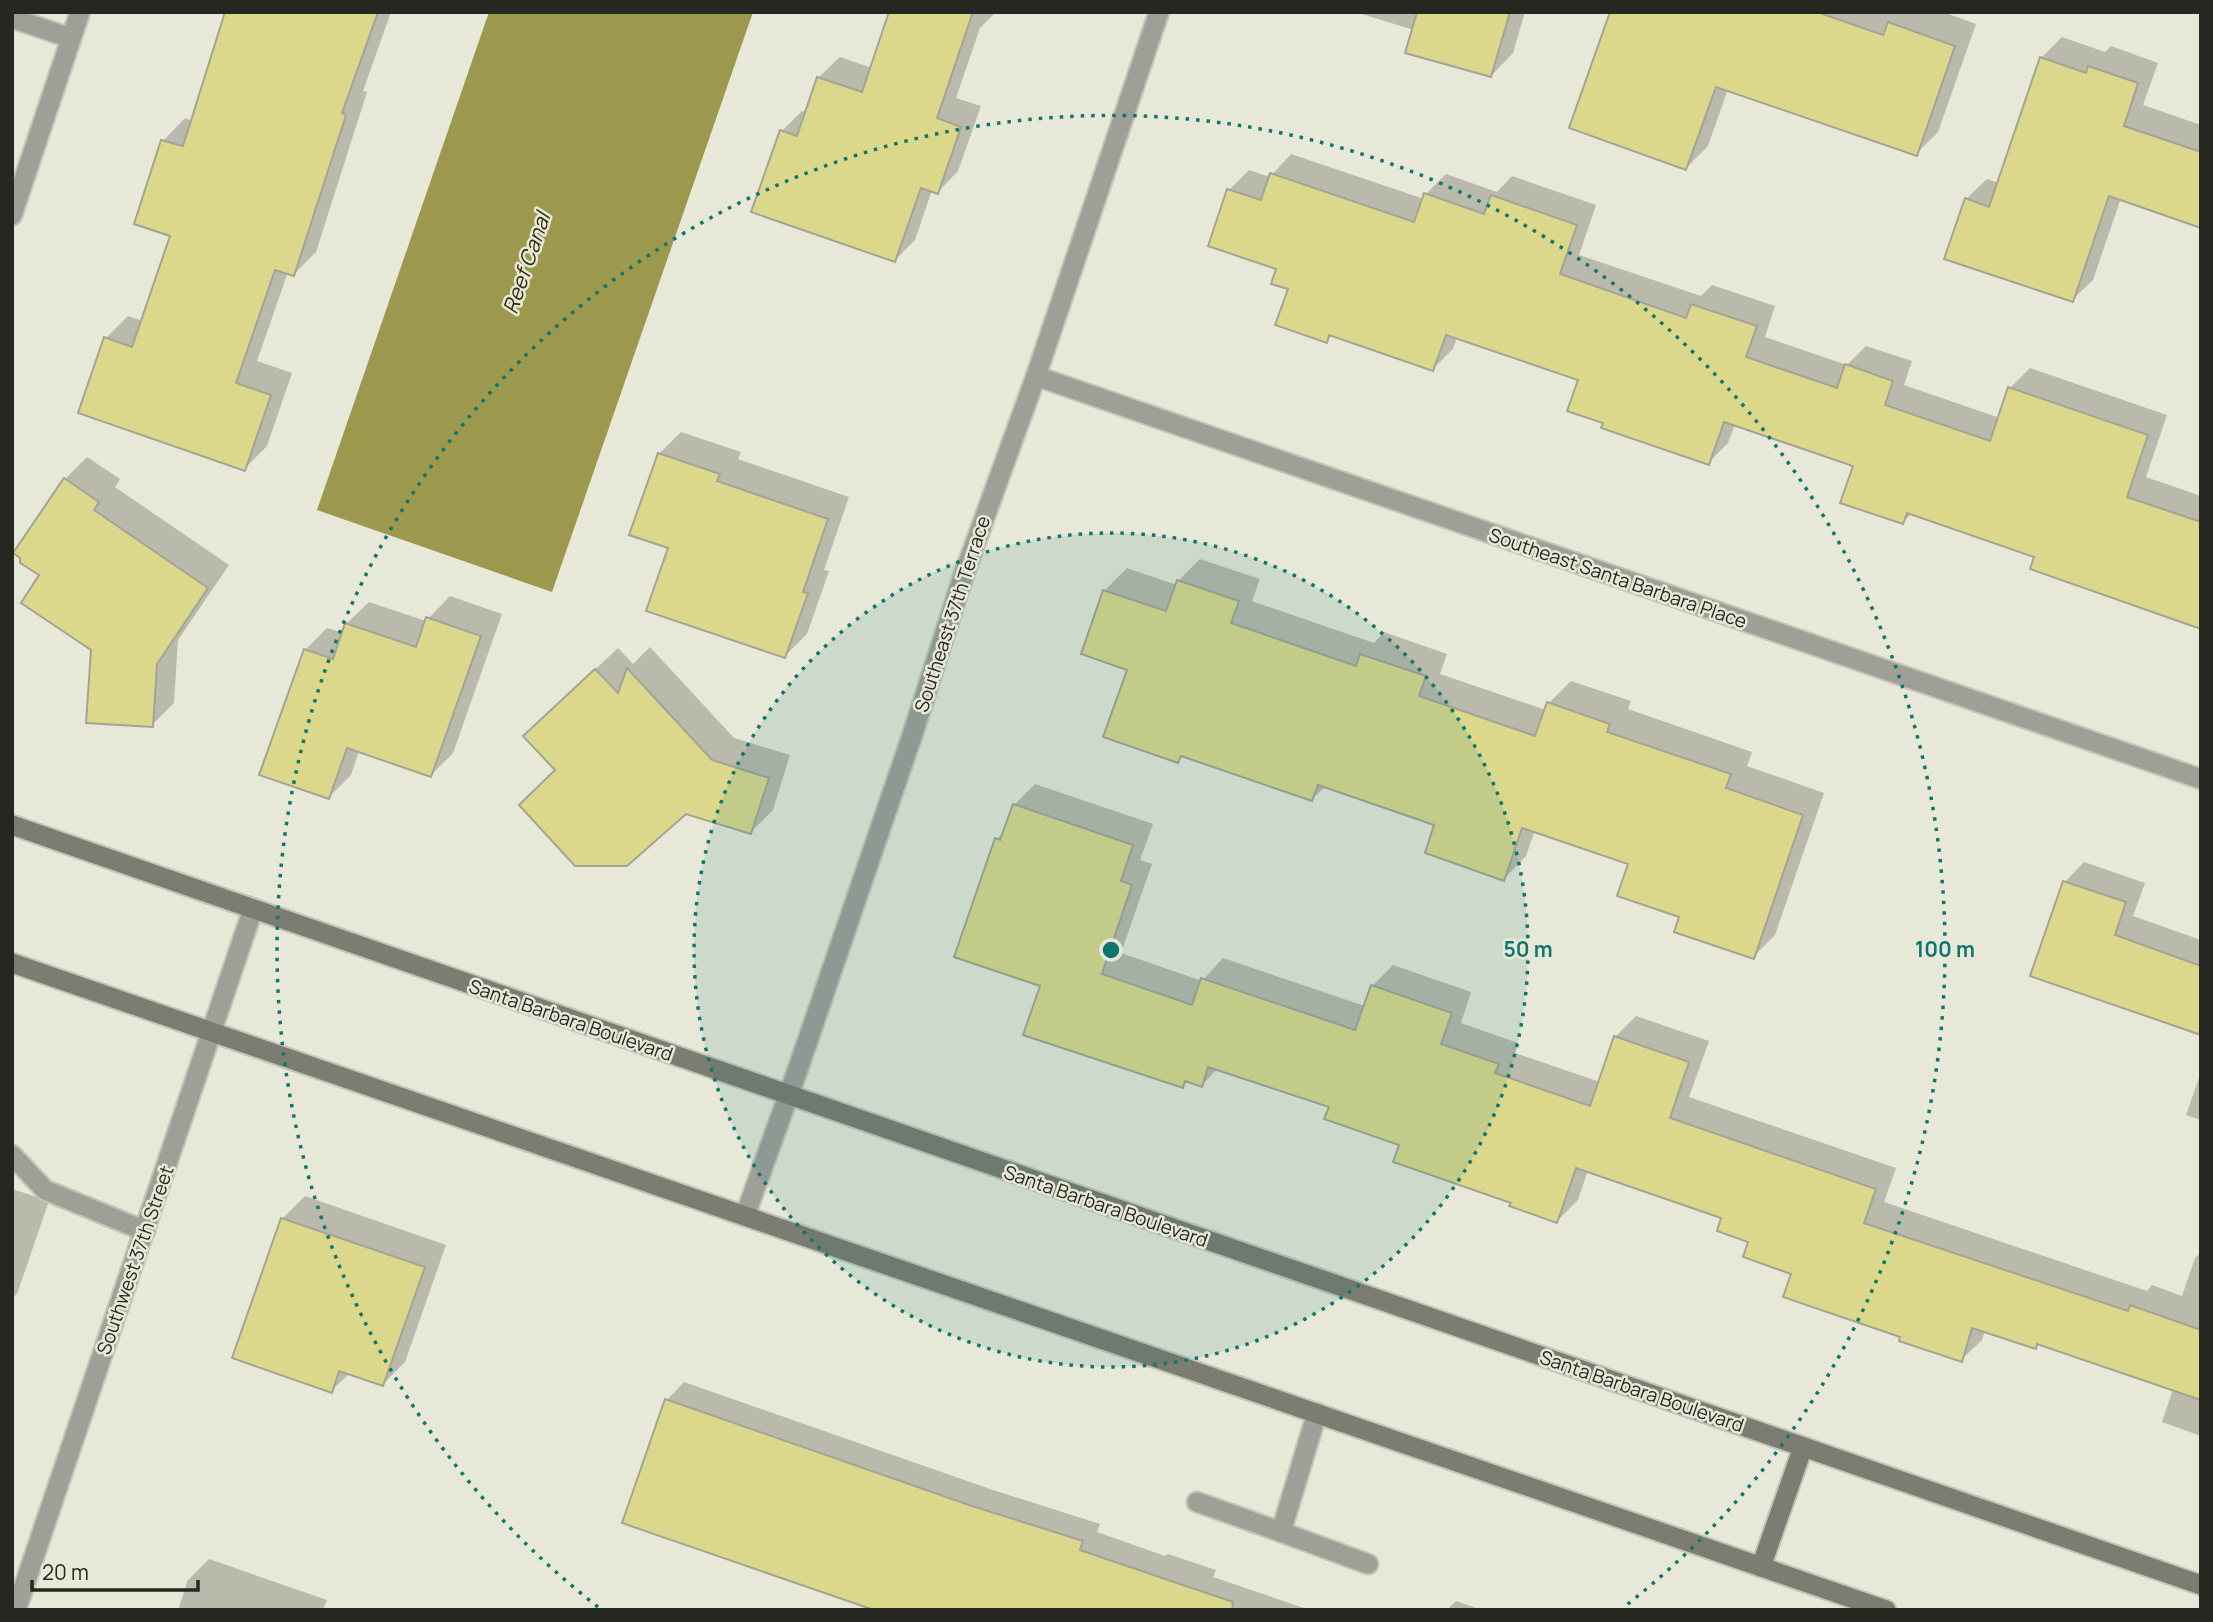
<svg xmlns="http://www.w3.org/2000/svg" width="2213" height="1622" font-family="Manrope,sans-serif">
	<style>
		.water { fill: #9c984e }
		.shadow { fill: #0003 }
		.building { fill: #dbd88c; stroke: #a4a494; stroke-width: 2 }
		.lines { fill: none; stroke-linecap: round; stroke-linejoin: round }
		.service-casing { stroke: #c5c5b7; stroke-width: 23 }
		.minor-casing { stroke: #c5c5b7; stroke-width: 23 }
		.secondary-casing { stroke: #c5c5b7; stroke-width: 23 }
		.service { stroke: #9f9f98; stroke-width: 19 }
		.minor { stroke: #9f9f98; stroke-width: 19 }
		.secondary { stroke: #7c7c72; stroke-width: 19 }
		.ring { fill: none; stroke: #0f766e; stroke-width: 3.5; stroke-dasharray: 3.5 7 }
		.labels { text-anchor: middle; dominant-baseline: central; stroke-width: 5; stroke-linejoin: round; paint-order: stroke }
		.street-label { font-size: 19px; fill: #272721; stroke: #e8e8d8 }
		.water-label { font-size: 21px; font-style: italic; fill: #2c2b09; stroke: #e8e8d8 }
		.centre { fill: #0f766e; stroke: #e8e8d8; stroke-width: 3.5 }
		.ring-label { font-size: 21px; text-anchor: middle; font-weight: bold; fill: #0f766e; stroke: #e8e8d8; stroke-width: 5; stroke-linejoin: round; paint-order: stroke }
	</style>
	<rect width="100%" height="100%" fill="#e8e8d8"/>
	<polygon class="water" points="489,12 753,12 552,592 317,510"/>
	<g class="shadow">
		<polygon points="227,12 391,12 363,91 367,92 316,252 294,274 288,272 257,361 292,373 267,446 244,469 106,338 128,316 143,321 173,235 163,141 185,118 192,121"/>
		<polygon points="891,12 996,12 980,28 956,98 981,106 958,171 938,192 932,190 915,240 895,260 782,131 802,111 807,112 819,77 840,57 872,68"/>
		<polygon points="1355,12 1525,12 1513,53 1491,76 1414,30"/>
		<polygon points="1612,12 1943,12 1976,24 1938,132 1916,154 1728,89 1708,146 1686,168"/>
		<polygon points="2062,37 2105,52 2111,46 2158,63 2143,105 2201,125 2201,226 2121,198 2093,280 2072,300 1966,199 1987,179 1999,183 2041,58"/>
		<polygon points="1291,154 1424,199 1426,194 1446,174 1497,192 1512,176 1596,205 1579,255 1701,296 1712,285 1775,306 1765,337 1847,365 1866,346 1912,361 1904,385 2000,418 2010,388 2030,368 2167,415 2146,477 2201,496 2201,627 2036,556 1912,513 1903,522 1855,465 1735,424 1728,443 1708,463 1605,422 1580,379 1457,337 1453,349 1433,369 1333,335 1326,341 1278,268 1210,245 1229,190 1249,170 1270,177"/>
		<polygon points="681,432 741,452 738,459 849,497 824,570 829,571 807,634 785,656 670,547 659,454"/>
		<polygon points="87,457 120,479 115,487 229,565 178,640 174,703 152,725 93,649 41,575 65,479"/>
		<polygon points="1200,559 1260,579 1252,601 1374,643 1384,632 1447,654 1440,674 1546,710 1549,703 1571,681 1631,701 1628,709 1752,752 1747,766 1824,793 1775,935 1753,957 1681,916 1630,863 1535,830 1526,856 1504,879 1437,824 1326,786 1312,799 1184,755 1178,761 1129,669 1083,653 1105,590 1127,568 1177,585 1178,581"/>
		<polygon points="450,596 502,614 453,753 431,775 359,751 351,775 329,797 305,650 327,628 343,633 346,624 369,602 426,621"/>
		<polygon points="650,647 734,738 790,755 773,810 751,832 557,770 548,714 618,648 633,664"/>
		<polygon points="1035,784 1153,824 1140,860 1152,864 1121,953 1202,981 1223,958 1365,1006 1372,986 1393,965 1471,992 1461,1023 1518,1043 1515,1053 1600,1082 1615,1037 1636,1016 1709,1041 1689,1097 1896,1168 1884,1202 2147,1291 2152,1285 2182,1296 2195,1258 2201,1252 2201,1436 2162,1422 2173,1389 2040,1343 2035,1347 1985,1330 1982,1340 1961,1360 1902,1336 1793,1273 1750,1241 1723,1217 1588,1170 1578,1200 1557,1221 1513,1201 1331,1106 1218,1068 1202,1085 1189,1080 1183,1086 1042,985 997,839 1005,830 1014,805"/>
		<polygon points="2084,862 2145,883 2133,916 2201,940 2201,1033 2032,975 2065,882"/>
		<polygon points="2201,1072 2201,1120 2186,1115"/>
		<polygon points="12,1189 49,1201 17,1294 12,1298"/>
		<polygon points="305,1196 446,1245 405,1362 383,1384 350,1373 331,1391 282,1219"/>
		<polygon points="684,1382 990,1489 1100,1524 1097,1532 1165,1556 1168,1554 1216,1570 1213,1577 1310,1610 882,1610 667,1400"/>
		<polygon points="209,1559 327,1600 323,1610 178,1610 188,1580"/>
		<polygon points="1456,1601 1482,1610 1447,1610"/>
	</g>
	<g class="building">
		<polygon points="225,12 378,12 342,113 346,115 294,276 275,270 236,383 271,395 245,471 78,413 104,337 132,347 170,236 134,224 161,140 183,146"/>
		<polygon points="889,12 973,12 937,118 961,127 938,194 921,188 895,262 751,212 780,130 797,136 817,77 862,92"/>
		<polygon points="1417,12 1510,12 1491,77 1405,53"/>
		<polygon points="1610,12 1817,12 1883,35 1888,22 1955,46 1917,156 1716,87 1686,170 1569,128"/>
		<polygon points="2040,57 2086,73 2088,66 2138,83 2124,126 2201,152 2201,228 2109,196 2073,302 1944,259 1965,198 1989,207"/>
		<polygon points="1270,173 1414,222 1424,193 1484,214 1491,195 1577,225 1560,274 1686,318 1691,304 1757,326 1746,357 1837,388 1845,364 1893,381 1885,405 1990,441 2008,387 2148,435 2127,497 2201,522 2201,629 2030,569 2034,557 1907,513 1903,524 1840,503 1853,466 1724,422 1709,465 1601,428 1603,423 1567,411 1578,380 1446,335 1433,371 1329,335 1327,343 1275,325 1288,289 1271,284 1276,269 1208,246 1227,189 1261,200"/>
		<polygon points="658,453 720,474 717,481 828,519 803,592 808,593 785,658 646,611 668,548 629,535"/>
		<polygon points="64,478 99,502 94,510 208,588 157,664 153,727 86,723 91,650 21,603 39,575 20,563 20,558 13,553"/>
		<polygon points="1177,580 1239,601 1231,623 1356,666 1360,654 1426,676 1419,696 1535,736 1547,702 1610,724 1607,732 1731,774 1726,788 1803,815 1754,959 1674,932 1679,917 1617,896 1628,864 1522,828 1504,881 1425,853 1434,825 1318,785 1312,801 1181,756 1178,763 1103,737 1127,670 1081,654 1103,590 1166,611"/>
		<polygon points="426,617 481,636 431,777 347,748 329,799 259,775 304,649 333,659 345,623 416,647"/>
		<polygon points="627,668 712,760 769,778 751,834 686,814 627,866 575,866 519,805 555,770 523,736 595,669 618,693"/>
		<polygon points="1013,804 1133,845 1121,881 1132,885 1102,974 1192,1005 1201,978 1355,1030 1371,985 1452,1013 1441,1044 1499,1064 1495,1073 1590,1106 1614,1036 1689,1062 1670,1118 1876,1189 1864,1223 2128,1311 2130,1305 2201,1330 2201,1400 2037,1344 2036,1349 1972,1328 1962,1362 1899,1341 1900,1337 1783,1297 1791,1274 1743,1257 1748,1242 1717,1231 1721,1218 1576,1168 1557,1223 1509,1206 1511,1203 1393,1162 1399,1145 1324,1119 1329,1107 1208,1067 1202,1087 1185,1081 1183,1088 1023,1035 1040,986 954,957 995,838 1000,840"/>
		<polygon points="2063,881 2126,902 2115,935 2201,966 2201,1035 2030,976"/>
		<polygon points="281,1218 425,1267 383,1386 339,1371 332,1393 232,1358"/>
		<polygon points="665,1399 972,1506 1083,1541 1080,1550 1233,1602 1232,1610 874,1610 622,1523"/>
	</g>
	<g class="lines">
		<g class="service-casing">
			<g id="service">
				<polyline points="12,1155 45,1190 145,1231"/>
				<polyline points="1197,1502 1281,1532 1317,1413"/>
				<polyline points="1281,1532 1368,1564"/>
			</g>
		</g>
		<g class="minor-casing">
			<g id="minor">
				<polyline points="12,18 70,38"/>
				<polyline points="12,215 80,12"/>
				<polyline points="1036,376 2201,779"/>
				<polyline points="745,1216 799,1066 913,733 963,577 1036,376 1159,12"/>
				<polyline points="16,1610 253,909"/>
			</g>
		</g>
		<g class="secondary-casing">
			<g id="secondary">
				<polyline points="12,825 2201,1585"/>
				<polyline points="12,963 1886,1610"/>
				<polyline points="1761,1567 1803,1447"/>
			</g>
		</g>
		<use href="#service" class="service"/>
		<use href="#minor" class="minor"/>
		<use href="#secondary" class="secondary"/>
	</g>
	<circle cx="1111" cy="950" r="417" fill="#0f766e" fill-opacity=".12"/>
	<g class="ring">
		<circle cx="1111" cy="950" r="417"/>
		<path d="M598 1607A834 834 0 1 1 1624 1607"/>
	</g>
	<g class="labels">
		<g class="street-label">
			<text transform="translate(1618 578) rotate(19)">Southeast Santa Barbara Place</text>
			<text transform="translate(952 614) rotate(-72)">Southeast 37th Terrace</text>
			<text transform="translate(571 1020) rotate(19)">Santa Barbara Boulevard</text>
			<text transform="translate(1106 1206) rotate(19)">Santa Barbara Boulevard</text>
			<text transform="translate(135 1260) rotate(-71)">Southwest 37th Street</text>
			<text transform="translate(1642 1391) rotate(19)">Santa Barbara Boulevard</text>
		</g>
		<g class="water-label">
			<text transform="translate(526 263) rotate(-71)">Reef Canal</text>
		</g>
	</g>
	<circle cx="1111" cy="950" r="10" class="centre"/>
	<g class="ring-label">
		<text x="1528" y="957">50 m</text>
		<text x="1945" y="957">100 m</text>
	</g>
	<rect width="2213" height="1622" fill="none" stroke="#272721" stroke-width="28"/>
	<path d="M32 1580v10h166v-10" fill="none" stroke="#272721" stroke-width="3.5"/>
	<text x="42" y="1580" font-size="21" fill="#272721" stroke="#e8e8d8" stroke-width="5" paint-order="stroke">20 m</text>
</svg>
